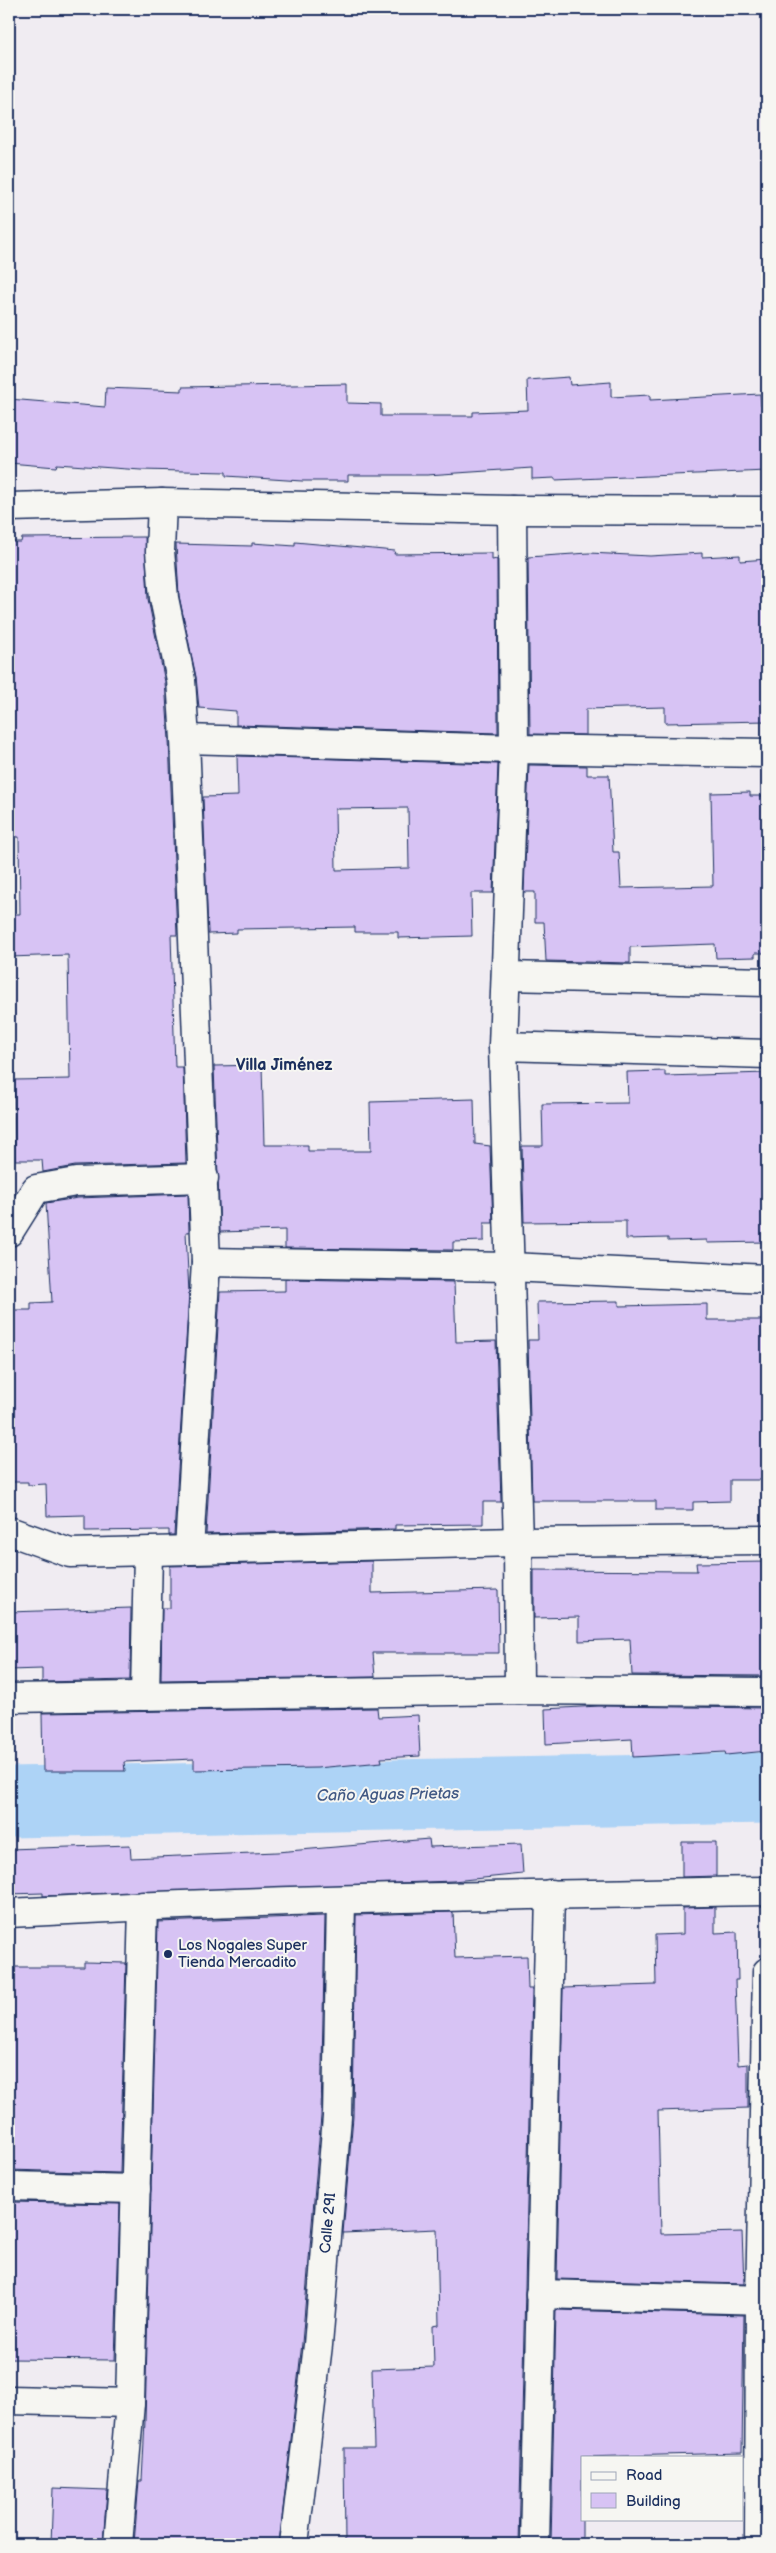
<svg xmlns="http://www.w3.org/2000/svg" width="776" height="2553" font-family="'Balsamiq Sans',sans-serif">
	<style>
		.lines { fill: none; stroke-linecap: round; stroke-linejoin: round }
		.river { stroke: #add3f6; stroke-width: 71 }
		.building { fill: #d7c3f4; stroke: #1b2f5e; fill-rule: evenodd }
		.minor-casing { stroke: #1b2f5e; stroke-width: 31 }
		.minor { stroke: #f6f6f2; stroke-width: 28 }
		.poi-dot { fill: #1b2f5e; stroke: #f6f6f2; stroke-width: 2 }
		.labels { text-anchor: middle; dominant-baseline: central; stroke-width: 4; stroke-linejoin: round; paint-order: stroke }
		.poi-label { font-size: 15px; fill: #1b2f5e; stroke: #f6f6f2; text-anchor: start }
		.street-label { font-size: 15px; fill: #1b2f5e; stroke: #f6f6f2 }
		.neighbourhood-label { font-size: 16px; font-weight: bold; fill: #1b2f5e; stroke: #f6f6f2 }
		.water-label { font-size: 16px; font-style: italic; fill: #405884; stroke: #f6f6f2 }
	</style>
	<rect width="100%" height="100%" fill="#f0ecf2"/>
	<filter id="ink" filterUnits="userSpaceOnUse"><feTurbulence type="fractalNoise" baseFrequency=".02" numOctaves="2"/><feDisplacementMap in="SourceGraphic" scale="10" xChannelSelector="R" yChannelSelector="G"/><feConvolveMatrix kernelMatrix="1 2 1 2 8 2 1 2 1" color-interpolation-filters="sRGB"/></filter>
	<g filter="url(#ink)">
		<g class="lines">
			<polyline class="river" points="9,1802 767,1788"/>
		</g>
		<g class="building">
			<polygon points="569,377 570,385 611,382 611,397 650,395 650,400 760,394 761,406 767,406 767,471 555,480 555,478 532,479 532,468 427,475 348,475 348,481 302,481 226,476 226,472 141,470 57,464 56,467 9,463 9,399 105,407 106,388 182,391 182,387 347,384 347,403 381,404 381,416 473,416 473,412 528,410 527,380"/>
			<polygon points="145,537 148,599 165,682 169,740 177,935 171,935 175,1067 183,1067 186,1163 75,1166 43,1172 42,1160 15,1160 14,1080 70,1079 68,955 9,957 9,914 20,914 19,837 9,837 9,542 21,542 22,538"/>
			<polygon points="295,542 395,551 394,554 492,553 492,560 497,559 498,733 236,725 236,711 199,708 196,677 179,596 176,544 252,546 252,543 295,546"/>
			<polygon points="589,553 650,556 702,553 702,557 740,555 740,561 767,559 767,721 665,723 665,707 586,709 586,735 530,734 528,557"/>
			<path d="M237,756L498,764L493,893H471L472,936L398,938V932H355V927L237,929V933L208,934L203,797L238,796ZM408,808L409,868L336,870L335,809Z"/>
			<polygon points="529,765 587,766 587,775 609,775 613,852 619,852 621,888 713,886 711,793 750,792 750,796 767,796 767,953 755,953 755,957 716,958 715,944 630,947 630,963 546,961 544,922 535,922 535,892 524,892"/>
			<polygon points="262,1065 264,1145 308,1145 308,1151 371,1151 370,1102 474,1099 475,1144 490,1146 493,1223 484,1223 484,1241 453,1242 453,1250 285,1248 285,1230 220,1232 214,1066"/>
			<polygon points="665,1071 665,1076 767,1073 767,1242 707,1243 707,1240 668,1241 668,1238 626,1239 626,1221 524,1222 522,1146 543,1146 542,1104 628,1103 627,1072"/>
			<polygon points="188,1194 189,1232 186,1232 189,1293 174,1535 169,1535 169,1530 85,1531 85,1515 47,1516 46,1484 28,1485 28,1482 9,1482 9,1310 31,1310 31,1303 52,1302 46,1203 78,1198"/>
			<polygon points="285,1279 454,1282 456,1342 496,1341 501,1502 483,1502 483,1524 395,1525 395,1529 206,1534 220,1292 285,1291"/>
			<polygon points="619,1301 619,1306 707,1304 707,1320 767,1320 767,1480 730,1480 730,1501 693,1502 693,1510 656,1510 656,1501 532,1501 528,1340 538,1340 537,1302"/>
			<polygon points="372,1561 372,1593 498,1590 499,1653 373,1653 375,1677 161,1680 162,1608 170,1608 170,1566"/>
			<polygon points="767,1562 767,1676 632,1675 630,1639 579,1641 579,1617 534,1618 534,1570 697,1571 696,1563"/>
			<polygon points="131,1608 130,1680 42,1682 42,1669 9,1670 9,1612"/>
			<polygon points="599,1706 767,1708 767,1751 726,1755 725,1752 633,1757 632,1739 546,1744 545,1709"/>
			<polygon points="377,1708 378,1717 418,1715 420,1756 381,1758 382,1762 317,1768 194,1770 194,1759 124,1762 125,1771 43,1771 42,1713"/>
			<polygon points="429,1839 430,1847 521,1844 523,1874 453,1881 43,1896 43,1893 9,1894 9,1849 130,1845 131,1858 277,1852"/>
			<polygon points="682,1842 716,1842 716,1876 682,1877"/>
			<polygon points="715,1907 715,1933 737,1932 738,1980 735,1980 738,2065 748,2064 748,2108 658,2111 661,2234 742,2232 744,2284 557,2279 563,1988 656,1985 655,1935 683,1934 683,1908"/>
			<polygon points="453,1912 455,1958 527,1956 528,1989 532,1989 519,2544 345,2544 344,2448 374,2448 372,2369 434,2367 433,2326 439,2325 437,2229 343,2233 353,2117 356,1915"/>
			<polygon points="325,1916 321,2116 302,2343 279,2544 134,2544 139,2481 142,2481 145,2421 158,1922"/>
			<polygon points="84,1962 126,1963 120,2173 9,2170 9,1967 84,1967"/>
			<polygon points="9,2202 120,2204 115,2360 9,2359"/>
			<polygon points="556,2310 744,2315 742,2453 582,2457 582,2544 551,2544"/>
			<polygon points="53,2488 107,2490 103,2544 51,2544"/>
		</g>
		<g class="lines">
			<g class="minor-casing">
				<g id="minor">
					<polyline points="162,503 160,551 164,598 181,680 185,739 206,1262 189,1550"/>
					<polyline points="9,507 162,503 512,510 767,511"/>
					<polyline points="512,510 514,749 503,1046 518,1542 519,1690"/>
					<polyline points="185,739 514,749 767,753"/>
					<polyline points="506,976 767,982"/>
					<polyline points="503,1046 767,1054"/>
					<polyline points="9,1232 36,1189 76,1182 204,1178"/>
					<polyline points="206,1262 510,1267 767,1279"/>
					<polyline points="9,1531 70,1553 518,1542 767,1540"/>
					<polyline points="145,1696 148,1552"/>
					<polyline points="9,1698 519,1690 767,1692"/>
					<path d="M9,1913C261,1899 514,1895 767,1891"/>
					<polyline points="9,2186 136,2189"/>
					<polyline points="540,2294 767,2300"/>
					<polyline points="9,2400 130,2403"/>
					<polyline points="118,2544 130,2403 143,1906"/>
					<polyline points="294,2544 318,2345 337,2117 341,1900"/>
					<polyline points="535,2544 550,1894"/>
					<polyline points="759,2544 760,2299 767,1972"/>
				</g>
			</g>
			<use href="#minor" class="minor"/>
		</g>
	</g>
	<circle class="poi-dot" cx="168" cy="1954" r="5"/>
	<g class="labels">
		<g class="poi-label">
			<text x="178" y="1945">Los Nogales Super<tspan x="178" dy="17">Tienda Mercadito</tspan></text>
		</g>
		<g class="street-label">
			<text transform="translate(328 2223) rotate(-85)">Calle 29I</text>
		</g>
		<g class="neighbourhood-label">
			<text x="284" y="1065">Villa Jiménez</text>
		</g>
		<g class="water-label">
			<text transform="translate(388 1795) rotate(-1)">Caño Aguas Prietas</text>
		</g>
	</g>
	<rect width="776" height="2553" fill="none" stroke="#f6f6f2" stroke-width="30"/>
	<rect x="15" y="15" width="746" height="2523" fill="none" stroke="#1b2f5e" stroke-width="2" filter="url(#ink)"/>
	<rect x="581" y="2456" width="162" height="65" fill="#f6f6f2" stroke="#9ea6b7"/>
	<rect x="591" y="2472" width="25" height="8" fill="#f6f6f2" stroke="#9ea6b7"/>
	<text x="626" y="2480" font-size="15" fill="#1b2f5e">Road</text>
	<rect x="591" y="2493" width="25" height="15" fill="#d7c3f4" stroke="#9ea6b7"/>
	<text x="626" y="2506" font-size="15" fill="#1b2f5e">Building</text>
</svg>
